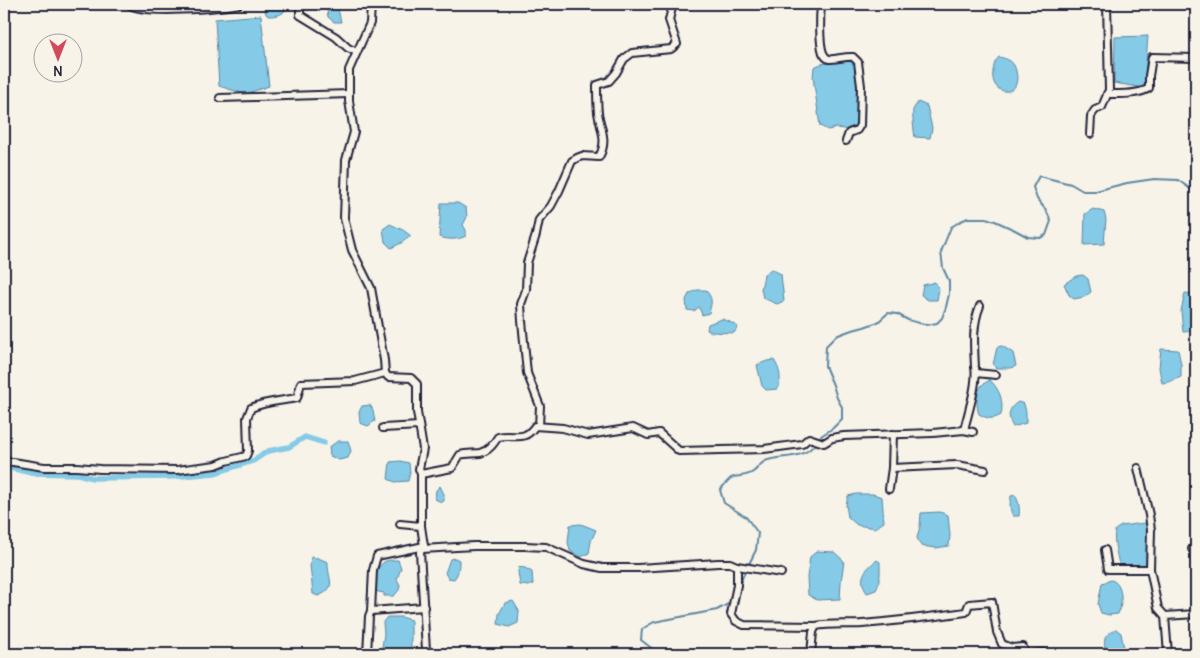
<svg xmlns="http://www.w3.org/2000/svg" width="1200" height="658" font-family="Delius,sans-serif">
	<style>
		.water { fill: #85cae6; stroke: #5d87a2 }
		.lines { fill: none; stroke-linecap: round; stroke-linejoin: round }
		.stream { stroke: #5d87a2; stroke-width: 2 }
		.canal { stroke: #85cae6; stroke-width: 5.5 }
		.street-casing { stroke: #22223b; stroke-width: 10 }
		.street { stroke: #f7f3e8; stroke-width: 6 }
	</style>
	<rect width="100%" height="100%" fill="#f7f3e8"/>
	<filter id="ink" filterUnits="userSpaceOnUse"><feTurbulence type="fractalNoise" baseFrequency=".02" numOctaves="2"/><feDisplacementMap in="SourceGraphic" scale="10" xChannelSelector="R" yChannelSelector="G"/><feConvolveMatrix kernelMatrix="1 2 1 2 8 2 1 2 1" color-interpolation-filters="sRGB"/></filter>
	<g filter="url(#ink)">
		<g class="water">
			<path d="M264,4H286C287,15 277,16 268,16L266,14Z"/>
			<polygon points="326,4 337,4 341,22 334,22 328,17"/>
			<polygon points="261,15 269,86 245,94 219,86 215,19"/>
			<polygon points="1148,36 1144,88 1114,83 1115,37"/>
			<path d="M999,57C1008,59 1014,61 1016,71C1023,99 989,97 993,71C994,64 995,61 999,57Z"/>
			<polygon points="848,60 856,62 859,116 858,125 849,130 837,128 828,130 820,126 813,77 814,67 821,64"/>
			<path d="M918,102L927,106L932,128L930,138L915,137C914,133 912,114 913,110C914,107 917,104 918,102Z"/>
			<path d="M441,203H458L466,208L467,217L463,225L466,230V236C458,240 448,240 439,237Z"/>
			<polygon points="1093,209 1104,212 1106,219 1104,244 1084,245 1085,214"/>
			<polygon points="390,224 403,230 411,236 401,243 391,248 385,242 383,229"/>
			<polygon points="771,269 781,274 784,301 777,304 763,298 761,289 764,275"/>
			<polygon points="1083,275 1088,279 1091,292 1084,297 1074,299 1069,295 1064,284 1076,276"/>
			<polygon points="935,282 939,289 937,300 928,300 921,295 923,285"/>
			<path d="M697,290H706C713,300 712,301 709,313L702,315L699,307L694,311L687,310L686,300L689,294Z"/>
			<polygon points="1185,293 1196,294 1196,331 1183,332 1181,311"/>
			<polygon points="722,319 730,322 738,327 734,333 712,332 707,330 708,324"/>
			<polygon points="1002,346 1013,353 1016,366 1011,368 996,368 993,365 997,347"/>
			<polygon points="1161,349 1178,350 1181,364 1181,377 1169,382 1162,383 1159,368"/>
			<path d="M774,360C780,370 782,378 778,389L766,390L762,386L757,365L767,361Z"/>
			<path d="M990,380C1000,390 1004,401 1001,415C992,420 988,419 979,414C976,407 976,391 982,385C984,383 987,382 990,380Z"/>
			<path d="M1018,402L1024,404L1026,412V423L1013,427C1007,417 1008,408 1018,402Z"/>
			<polygon points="370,405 373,410 375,421 368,426 360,423 359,412 362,406"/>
			<polygon points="338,441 348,441 351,451 348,458 339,460 330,456 329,447"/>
			<polygon points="400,461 409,463 410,473 408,481 395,482 388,479 390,462"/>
			<polygon points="440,486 444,494 444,501 441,502 435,499 436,490"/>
			<polygon points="856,494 873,494 882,497 884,522 875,528 857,525 848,517 846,505 848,496"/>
			<path d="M1015,495C1019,501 1020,509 1019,516H1013C1009,509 1010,503 1011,496Z"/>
			<polygon points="940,512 948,515 950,535 949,546 936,548 921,546 917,538 920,526 921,513"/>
			<path d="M1144,523L1147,525L1150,559L1148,564L1144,566L1119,565C1117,554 1113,542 1115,530L1121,526Z"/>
			<polygon points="581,524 596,530 591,541 589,553 581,557 570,551 568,542 570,525"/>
			<polygon points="817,551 834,552 844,561 841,582 840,599 817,600 808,595 807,577 810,557"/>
			<path d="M311,557L318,558L328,562C327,578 339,588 318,596L313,594L310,565Z"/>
			<path d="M455,558L459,560C459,568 459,573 454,579L448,578L445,573L450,559Z"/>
			<path d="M398,560L401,568L397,579L400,585L399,590L394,596H384V593L374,591C374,581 375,566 386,561C389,560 395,560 398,560Z"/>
			<path d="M877,560L880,562C880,572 881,581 876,590L867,593C857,578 865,569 877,560Z"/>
			<polygon points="519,567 525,568 532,572 533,584 529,586 520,585 518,572"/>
			<path d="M1111,580C1123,583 1123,604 1118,614L1109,615L1101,613L1098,604L1102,583Z"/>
			<polygon points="513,601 519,611 518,623 509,627 498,624 499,614 505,603"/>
			<polygon points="387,617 401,617 411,620 411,654 381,654 384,634 383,622"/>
			<path d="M1116,629L1121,633L1125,654H1105C1105,639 1101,637 1116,629Z"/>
		</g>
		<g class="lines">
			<g class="stream">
				<polyline points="819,439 821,436 833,428 842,419 842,407 837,398 833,385 825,366 826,346 836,336 849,331 864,327 878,322 888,313 897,314 908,320 927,325 937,323 942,318 946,307 949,294 949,281 943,268 941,252 951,227 961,221 968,218 986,218 995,221 1015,230 1028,237 1040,238 1046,235 1051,221 1046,210 1037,199 1033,187 1039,176 1071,184 1083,191 1096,191 1111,187 1127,183 1154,179 1178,180 1196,193"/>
				<path d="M740,585L743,576L756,550L758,533L746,517L724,503L720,490C723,487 727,481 731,478C738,475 746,477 753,472C759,468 760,462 768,460C787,455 803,460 817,442"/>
				<polyline points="659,654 641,640 642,629 654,622 717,610 732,602"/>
			</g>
			<polyline class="canal" points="4,468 10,468 32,473 78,474 93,478 170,477 215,473 253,461 268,451 289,447 305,437 324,443"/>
			<g class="street-casing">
				<g id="street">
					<path d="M128,4C143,15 219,8 239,4"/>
					<polyline points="300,4 300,15 336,37 348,48 357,52"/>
					<polyline points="371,4 370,23 349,70 349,101 354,132 346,160 344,218 352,250 371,288 384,360 385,373"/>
					<path d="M821,4C820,15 819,42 823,53C824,55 826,58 829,59C833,60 846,56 853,57L858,62L861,86L860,125L857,130L849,133L846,141"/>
					<path d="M1107,94C1119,94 1140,95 1149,88V76L1152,57L1196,58"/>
					<polyline points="220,98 349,94"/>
					<polyline points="1090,134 1091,116 1095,110 1102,107 1109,90 1107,4"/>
					<polyline points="976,373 996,375"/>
					<path d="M539,426L540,406L527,373L522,321L521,304L526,290L527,263L536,235L539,220L551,206L559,191L572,161L577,158L582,156L599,157C608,141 601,130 598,113C597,104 597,94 597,85L609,81L616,73L624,59L632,53L671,49L677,44L669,20L673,4"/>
					<polyline points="383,428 419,426"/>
					<path d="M964,430C968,413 978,383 975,367C974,346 972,325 980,306"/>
					<path d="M4,462H13L44,467H77L100,469L177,470L216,465L226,461L246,456L248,451L247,418L251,408C266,401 282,401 297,398L301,383L355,381L385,373L388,377L411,378L417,384V412L423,449L419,469L421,474V526L424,546L420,552L426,650L428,654"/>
					<polyline points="892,468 957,465 985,470"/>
					<polyline points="1138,468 1149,515 1151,530 1150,569"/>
					<path d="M421,474L452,468L460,455C467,453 473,454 480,453C489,451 494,443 498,437C515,433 523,443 535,426L563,428L588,435L633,428L648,435L659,433L679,451L764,449L802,444L809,438L824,443L832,438L844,436L933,433L964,430L973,432"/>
					<polyline points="889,489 892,468 893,434"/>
					<polyline points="400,524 421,526"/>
					<polyline points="422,549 474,546 525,546 546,547 584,564 602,568 638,568 718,563 730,563 737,566 737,585 731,614 736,621 744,625 816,626"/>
					<polyline points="1192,549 1196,549"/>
					<polyline points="1105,550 1108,569 1150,569 1158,608 1165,616"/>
					<polyline points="737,566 781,573"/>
					<polyline points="371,611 424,607"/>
					<polyline points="367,654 369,616 371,611 373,570 377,556 424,546"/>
					<path d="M811,654L813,632L816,626C831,623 847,625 862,624C897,621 931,617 966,612L969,604L992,602L997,632L1002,644L1012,648L1023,647L1025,654"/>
					<polyline points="1033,654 1043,653 1043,654"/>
					<polyline points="1168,654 1165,616 1196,614"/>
				</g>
			</g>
			<use href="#street" class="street"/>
		</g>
	</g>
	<rect width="1200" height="658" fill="none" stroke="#f7f3e8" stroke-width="20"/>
	<rect x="10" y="10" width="1180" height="638" fill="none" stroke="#22223b" stroke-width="2" filter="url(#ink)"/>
	<g transform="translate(58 58) rotate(180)"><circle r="24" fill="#f7f3e8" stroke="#a29fa3"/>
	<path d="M0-4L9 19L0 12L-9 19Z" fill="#d1495b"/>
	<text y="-8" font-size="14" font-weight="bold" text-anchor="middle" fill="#22223b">N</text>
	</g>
</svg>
